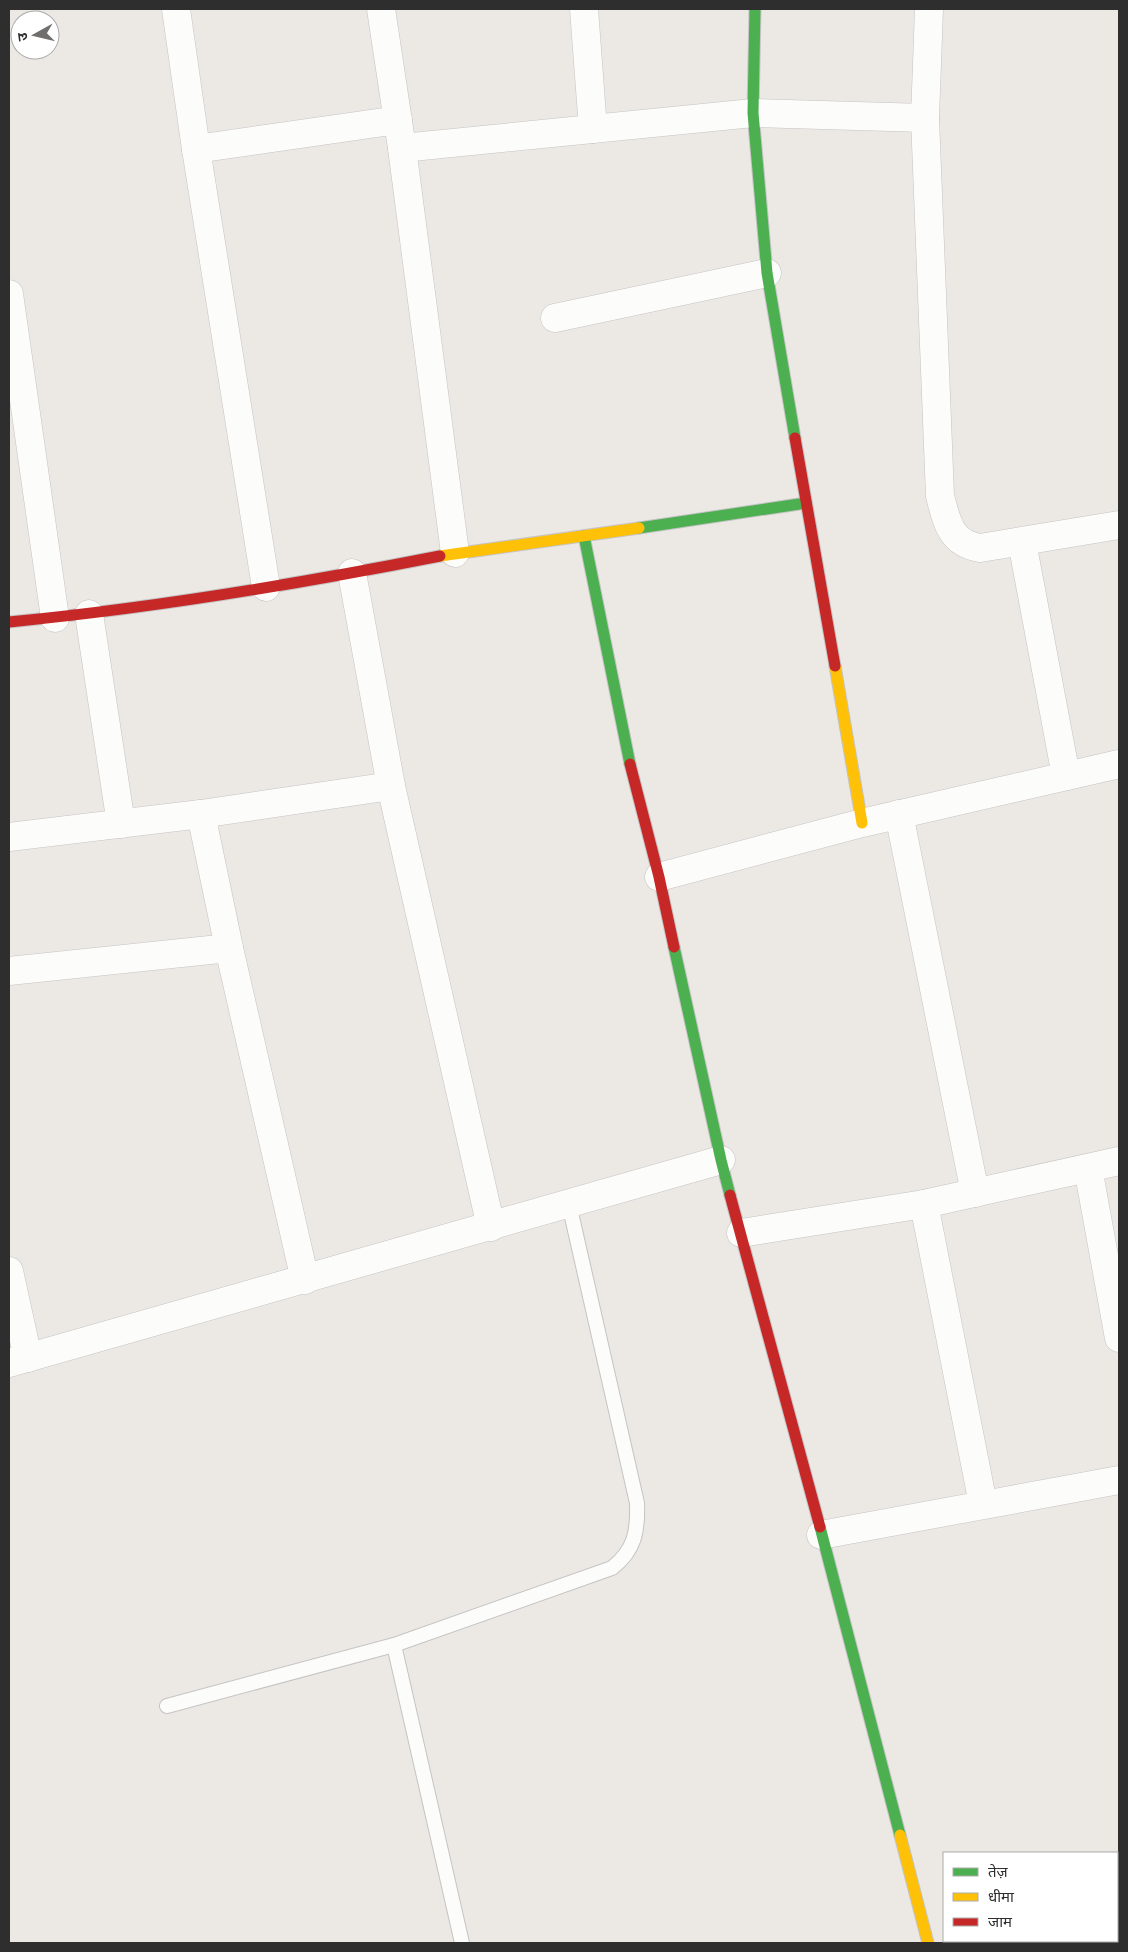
<svg xmlns="http://www.w3.org/2000/svg" width="1128" height="1952" font-family="'Source Sans 3','Noto Sans Devanagari',sans-serif">
	<style>
		.lines { fill: none; stroke-linecap: round; stroke-linejoin: round }
		.lane-casing { stroke: #c5c4c5; stroke-width: 16 }
		.street-casing { stroke: #c5c4c5; stroke-width: 29 }
		.fast-casing { stroke: #c5c4c5; stroke-width: 13 }
		.slow-casing { stroke: #c5c4c5; stroke-width: 13 }
		.jam-casing { stroke: #c5c4c5; stroke-width: 13 }
		.lane { stroke: #fcfcfb; stroke-width: 14 }
		.street { stroke: #fcfcfb; stroke-width: 28 }
		.fast { stroke: #4caf50; stroke-width: 11 }
		.slow { stroke: #ffc107; stroke-width: 11 }
		.jam { stroke: #c62828; stroke-width: 11 }
	</style>
	<rect width="100%" height="100%" fill="#ece8e4"/>
	<g class="lines">
		<g class="lane-casing">
			<g id="lane">
				<polyline points="394,1645 462,1943"/>
				<path d="M167,1706L394,1645L612,1568C635,1550 638,1531 637,1503L569,1204"/>
			</g>
		</g>
		<g class="street-casing">
			<g id="street">
				<polyline points="176,9 196,149 266,587"/>
				<polyline points="381,9 402,148 455,553"/>
				<polyline points="584,9 593,129"/>
				<path d="M929,9L925,118L940,496C947,522 950,543 980,548L1119,525"/>
				<polyline points="402,148 753,113 925,118"/>
				<polyline points="196,149 398,120"/>
				<polyline points="9,294 55,618"/>
				<polyline points="555,318 767,273"/>
				<polyline points="1022,542 1066,776"/>
				<polyline points="352,573 391,786 491,1227"/>
				<polyline points="89,614 121,824"/>
				<polyline points="201,814 229,948 305,1280"/>
				<polyline points="899,814 975,1193"/>
				<polyline points="9,837 201,814 391,786"/>
				<polyline points="659,877 862,823 1119,764"/>
				<polyline points="9,971 229,948"/>
				<polyline points="1088,1168 1119,1338"/>
				<polyline points="924,1204 983,1504"/>
				<polyline points="741,1233 924,1204 1119,1161"/>
				<polyline points="9,1271 28,1358"/>
				<polyline points="9,1363 721,1160"/>
				<polyline points="821,1535 1119,1480"/>
			</g>
		</g>
		<g class="fast-casing">
			<g id="fast">
				<polyline points="755,9 753,113 767,273 795,438"/>
				<polyline points="639,528 806,503"/>
				<polyline points="584,536 630,764"/>
				<polyline points="674,947 721,1160 730,1195"/>
				<polyline points="820,1527 900,1835"/>
			</g>
		</g>
		<g class="slow-casing">
			<g id="slow">
				<polyline points="440,556 639,528"/>
				<polyline points="835,666 862,823"/>
				<polyline points="900,1835 928,1943"/>
			</g>
		</g>
		<g class="jam-casing">
			<g id="jam">
				<polyline points="795,438 835,666"/>
				<path d="M9,622C153,608 298,584 440,556"/>
				<polyline points="630,764 659,877 674,947"/>
				<polyline points="730,1195 820,1527"/>
			</g>
		</g>
		<use href="#lane" class="lane"/>
		<use href="#street" class="street"/>
		<use href="#fast" class="fast"/>
		<use href="#slow" class="slow"/>
		<use href="#jam" class="jam"/>
	</g>
	<rect width="1128" height="1952" fill="none" stroke="#2e2e2e" stroke-width="20"/>
	<rect x="943" y="1852" width="175" height="90" fill="#ffffff" stroke="#ababab"/>
	<rect x="953" y="1868" width="25" height="8" fill="#4caf50" stroke="#ababab"/>
	<text x="988" y="1877" font-size="15" fill="#2e2e2e">तेज़</text>
	<rect x="953" y="1893" width="25" height="8" fill="#ffc107" stroke="#ababab"/>
	<text x="988" y="1902" font-size="15" fill="#2e2e2e">धीमा</text>
	<rect x="953" y="1918" width="25" height="8" fill="#c62828" stroke="#ababab"/>
	<text x="988" y="1927" font-size="15" fill="#2e2e2e">जाम</text>
	<g transform="translate(35 35) rotate(262)"><circle r="24" fill="#ffffff" stroke="#ababab"/>
	<path d="M0-4L9 19L0 12L-9 19Z" fill="#706f6e"/>
	<text y="-8" font-size="14" font-weight="bold" text-anchor="middle" fill="#2e2e2e">उ</text>
	</g>
</svg>
